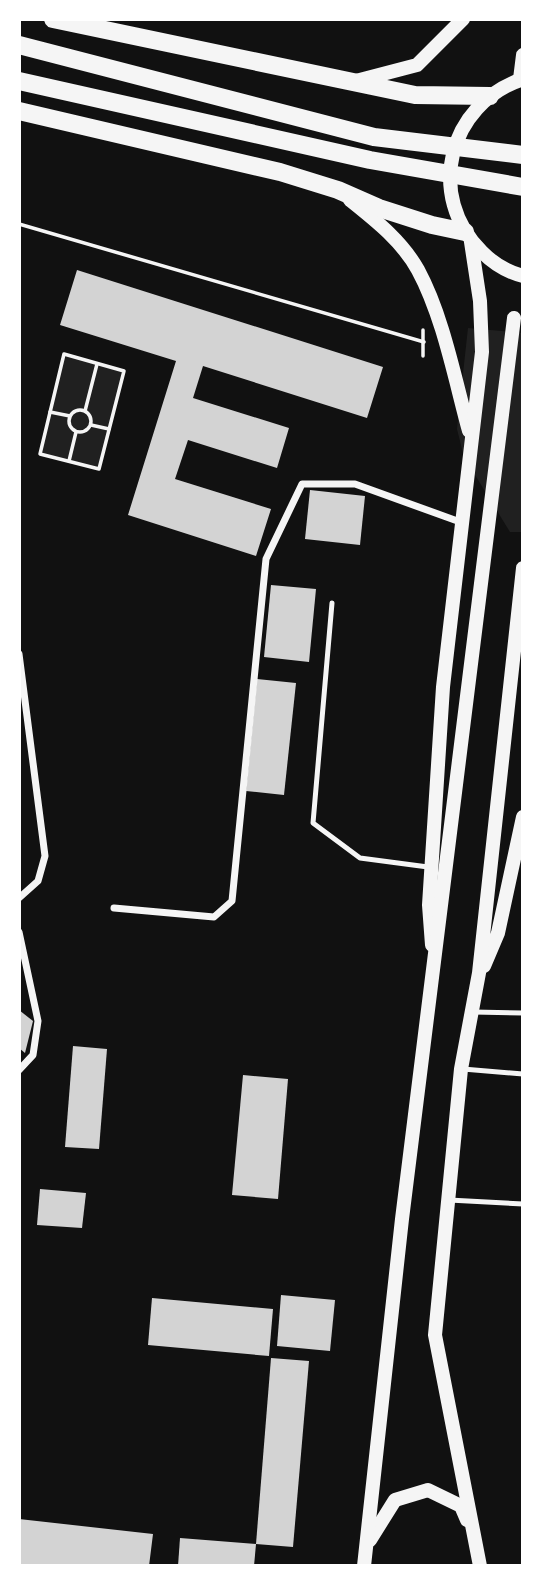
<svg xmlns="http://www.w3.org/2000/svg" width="542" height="1585" font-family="Georgia,serif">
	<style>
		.green { fill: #202020 }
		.building { fill: #d3d3d3 }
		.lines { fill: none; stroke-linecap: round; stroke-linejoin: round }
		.path { stroke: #f5f5f5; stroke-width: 3.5 }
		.service { stroke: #f5f5f5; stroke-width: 5 }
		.minor { stroke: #f5f5f5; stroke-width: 7 }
		.secondary { stroke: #f5f5f5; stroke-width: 14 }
		.trunk { stroke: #f5f5f5; stroke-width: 18 }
	</style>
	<rect width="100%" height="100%" fill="#111"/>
	<g class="green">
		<polygon points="468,328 523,333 523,532 510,532 464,457 457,429"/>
		<polygon points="64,354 124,371 99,469 40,454"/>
	</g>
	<g class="building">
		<polygon points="77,270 383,367 367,418 203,366 193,398 289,428 277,468 188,440 175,479 271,509 256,556 128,515 176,361 60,325"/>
		<polygon points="310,490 365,496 360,545 305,539"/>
		<polygon points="271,585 316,589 309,662 264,657"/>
		<polygon points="257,679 296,683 284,795 246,791"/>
		<polygon points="19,1010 33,1021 25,1053 19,1048"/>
		<polygon points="73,1046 107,1049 99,1149 65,1147"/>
		<polygon points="243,1075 288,1079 278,1199 232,1195"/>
		<polygon points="40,1189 86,1193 82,1228 37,1225"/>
		<polygon points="281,1295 335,1300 330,1351 277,1346"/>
		<polygon points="152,1298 273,1309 269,1356 148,1345"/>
		<polygon points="271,1358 309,1361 293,1547 256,1544"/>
		<polygon points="19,1519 153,1534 149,1566 19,1564"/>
		<polygon points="180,1538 256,1544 254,1566 178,1566"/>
	</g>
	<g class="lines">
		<g class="path">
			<polyline points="19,224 424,342"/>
			<polygon points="64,354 124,371 99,469 40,454"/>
			<polyline points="423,356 423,330"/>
			<circle cx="80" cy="421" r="11"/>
			<polyline points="85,411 97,364"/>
			<polyline points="50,412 70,416"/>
			<polyline points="91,425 109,429"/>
			<polyline points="69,461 76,432"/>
		</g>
		<g class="service">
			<polyline points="332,603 313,823 360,858 428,867"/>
			<polyline points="473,1012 523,1013"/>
			<polyline points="463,1069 523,1074"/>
			<polyline points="449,1200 523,1204"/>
		</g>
		<g class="minor">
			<polyline points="19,654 45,856 38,881 19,898"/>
			<polyline points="114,908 214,917 232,901 266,559 302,484 355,484 463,523"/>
			<polyline points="19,932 38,1021 33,1055 19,1070"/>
		</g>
		<g class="secondary">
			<polyline points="520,79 523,55"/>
			<path d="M523,79C448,104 425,196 482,252C493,263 507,272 523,276"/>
			<polyline points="352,82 417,65 463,19"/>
			<path d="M350,200C375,220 402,241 418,270C443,316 455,380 469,431"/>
			<polyline points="432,945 429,905 443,687 482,352 480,301 471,242"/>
			<polyline points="484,966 498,933 523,817"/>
			<polyline points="370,1540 395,1500 428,1490 461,1506 467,1520"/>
			<polyline points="364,1566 402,1219 514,318"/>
			<polyline points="480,1566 435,1335 461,1069 479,973 523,568"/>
		</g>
		<g class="trunk">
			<polyline points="53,19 415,95 490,96"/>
			<polyline points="19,45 374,137 523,155"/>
			<polyline points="19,81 370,160 523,187"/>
			<polyline points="19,111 280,172 338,190 379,208 432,225 465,232"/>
		</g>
	</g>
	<rect width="542" height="1585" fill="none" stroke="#ffffff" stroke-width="42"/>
</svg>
